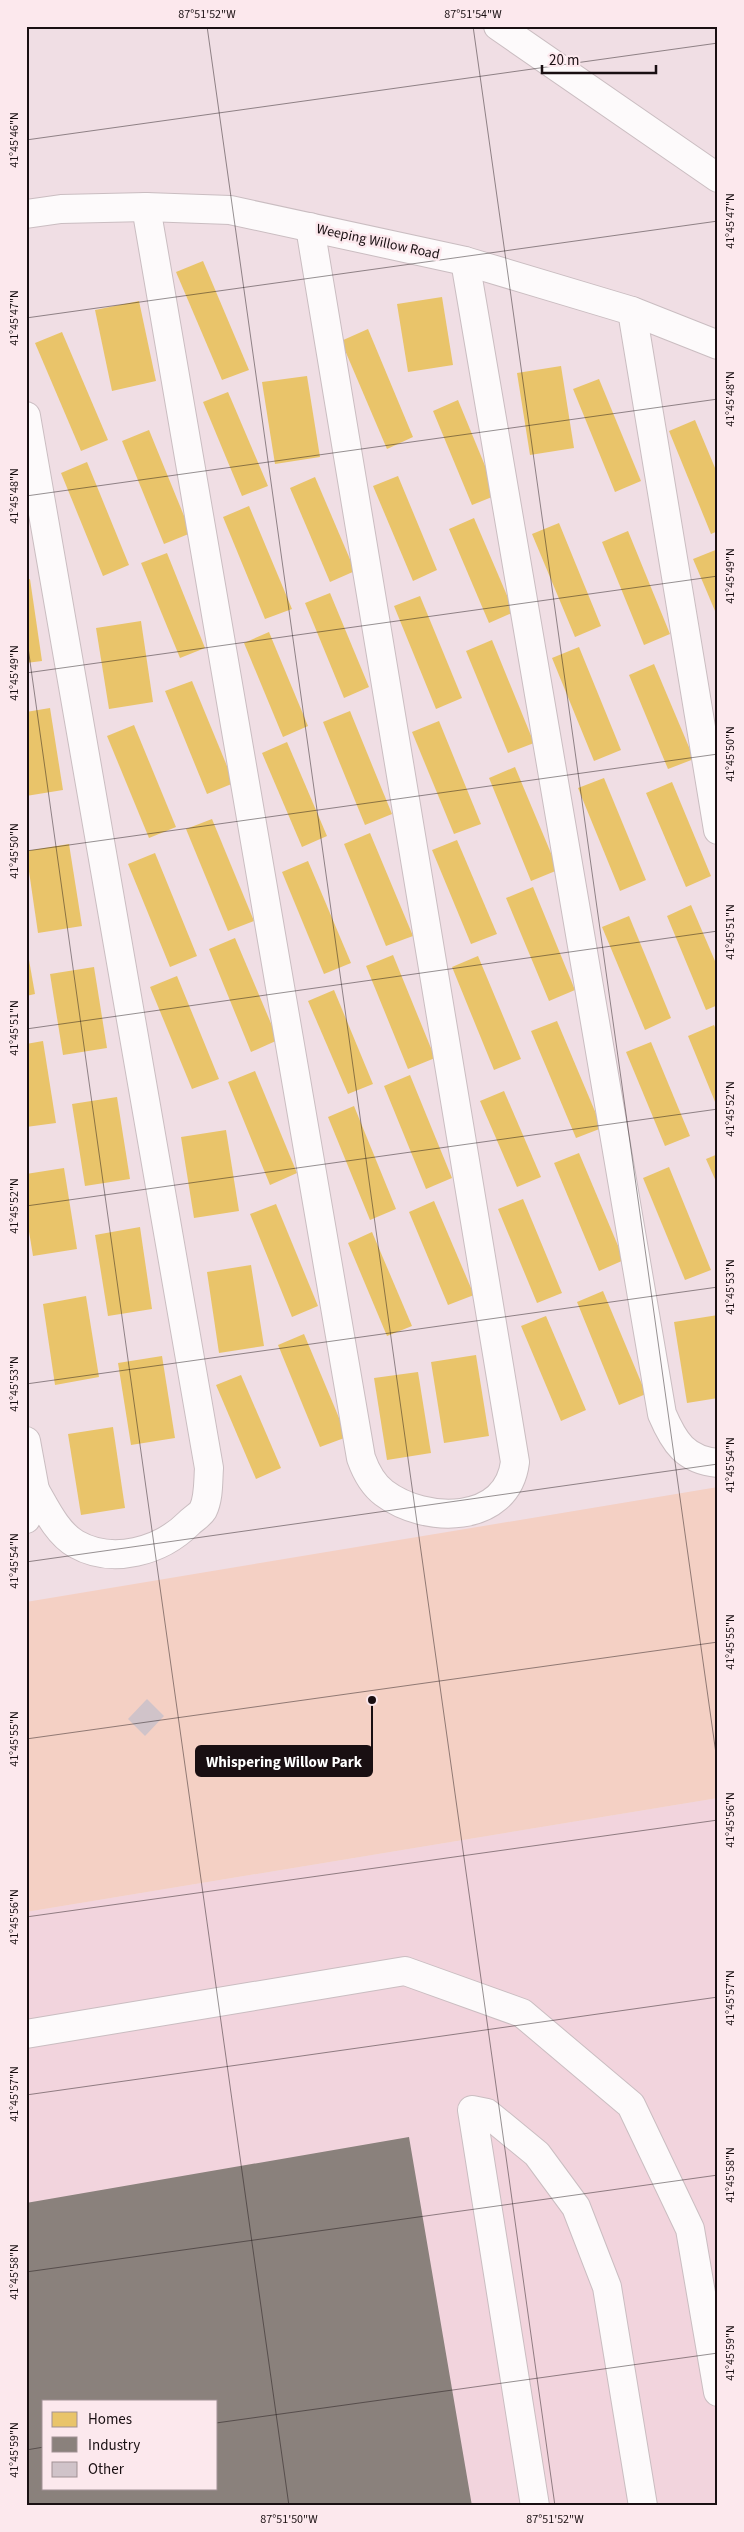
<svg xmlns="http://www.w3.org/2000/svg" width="744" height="2532" font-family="'Source Sans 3',sans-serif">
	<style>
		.built { fill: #f2d4dd; fill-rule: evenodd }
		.green { fill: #f4d0c4 }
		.homes { fill: #e9c46a }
		.industry { fill: #8a817c; fill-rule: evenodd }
		.building { fill: #d0c3c9 }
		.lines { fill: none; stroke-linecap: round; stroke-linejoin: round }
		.minor-casing { stroke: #cabdc1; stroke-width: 30 }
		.highway-casing { stroke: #cabdc1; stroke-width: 30 }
		.minor { stroke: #fdfafb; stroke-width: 28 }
		.highway { stroke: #fdfafb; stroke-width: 28 }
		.ticks { fill: none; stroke: #190f12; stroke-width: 1; stroke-opacity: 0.45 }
		.labels { text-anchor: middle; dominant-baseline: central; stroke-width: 5; stroke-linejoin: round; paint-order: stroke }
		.street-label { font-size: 14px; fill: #190f12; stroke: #fce8ed }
		.leader { fill: none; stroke: #190f12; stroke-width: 2 }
		.callout-dot { fill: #190f12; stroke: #fce8ed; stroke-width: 2 }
		.callout { fill: #190f12; stroke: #190f12; stroke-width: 2 }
		.callout-label { font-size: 15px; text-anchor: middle; font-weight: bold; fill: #fff }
		.neatline { fill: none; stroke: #190f12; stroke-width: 2 }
		.ticks-label { font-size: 12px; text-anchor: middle; fill: #190f12 }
	</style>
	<rect width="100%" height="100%" fill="#f0dee4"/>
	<path class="built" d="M718,1798V2506H26V1912ZM44,2401H216V2488H44Z"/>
	<polygon class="green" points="718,1487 718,1798 26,1912 26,1602"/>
	<g class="homes">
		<polygon points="203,261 249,370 222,380 176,272"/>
		<polygon points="442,297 453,365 408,372 397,304"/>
		<polygon points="139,301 156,381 112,391 95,310"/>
		<polygon points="368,329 413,437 387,449 341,341"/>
		<polygon points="62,332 108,440 81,451 35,343"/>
		<polygon points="561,366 574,448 530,455 517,373"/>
		<polygon points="307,376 320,457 275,464 262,382"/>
		<polygon points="599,379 641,481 615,492 573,389"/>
		<polygon points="228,392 268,486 242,496 203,402"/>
		<polygon points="458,400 497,495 472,505 433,411"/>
		<polygon points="695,420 718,475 718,531 711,534 669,431"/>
		<polygon points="149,430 191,533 164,544 122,441"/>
		<polygon points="87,462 129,565 103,576 61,473"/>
		<polygon points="398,476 437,570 413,581 373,486"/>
		<polygon points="315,477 355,571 330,582 290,488"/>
		<polygon points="249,506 292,609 265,619 223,517"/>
		<polygon points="474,518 514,612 489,623 449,529"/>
		<polygon points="559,523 601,626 575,637 532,534"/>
		<polygon points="628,531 670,634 644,645 602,542"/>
		<polygon points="718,549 718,618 693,559"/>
		<polygon points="167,553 205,648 180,658 141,563"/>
		<polygon points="30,579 42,661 26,663 26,580"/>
		<polygon points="330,593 369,687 344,698 305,603"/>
		<polygon points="420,596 462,698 436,709 394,606"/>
		<polygon points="141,621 153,702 109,709 96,628"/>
		<polygon points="269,632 308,726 283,737 244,643"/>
		<polygon points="492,640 534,743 508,753 466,651"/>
		<polygon points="579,647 621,750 594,761 552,658"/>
		<polygon points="654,664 694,759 668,769 629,675"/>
		<polygon points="192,681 234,783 207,794 165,691"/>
		<polygon points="50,708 63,790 26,796 26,712"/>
		<polygon points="350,711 392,814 365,825 323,722"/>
		<polygon points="439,721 481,824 454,834 412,732"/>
		<polygon points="134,725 176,827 149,838 107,736"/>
		<polygon points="287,742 327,836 302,847 262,753"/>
		<polygon points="515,767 558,870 531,881 489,778"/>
		<polygon points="604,778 646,880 620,891 578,788"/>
		<polygon points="672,782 711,876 686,887 646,793"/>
		<polygon points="212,819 254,921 228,931 186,829"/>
		<polygon points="370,833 413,936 386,946 344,844"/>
		<polygon points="457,840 497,934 471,944 432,850"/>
		<polygon points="69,844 82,926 38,933 26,851"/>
		<polygon points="155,853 197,956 170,967 128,864"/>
		<polygon points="308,861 351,963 324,974 282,872"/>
		<polygon points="533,887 575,990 549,1001 506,898"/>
		<polygon points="691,905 718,968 718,1005 706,1010 667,916"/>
		<polygon points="629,916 671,1018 645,1030 602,927"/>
		<polygon points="235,938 278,1040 251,1052 209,949"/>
		<polygon points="26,943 35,994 26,996"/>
		<polygon points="393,955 435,1058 408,1069 366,966"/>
		<polygon points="478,956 521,1059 494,1070 452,967"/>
		<polygon points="94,967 107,1048 63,1055 50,974"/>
		<polygon points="177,976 219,1079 192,1089 150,987"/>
		<polygon points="334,990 373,1084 348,1094 308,1001"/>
		<polygon points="557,1021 602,1128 576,1138 531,1031"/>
		<polygon points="714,1025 718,1034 718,1109 688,1036"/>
		<polygon points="43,1041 56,1123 26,1127 26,1044"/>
		<polygon points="651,1042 690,1136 665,1146 626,1052"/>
		<polygon points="255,1071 297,1173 270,1185 228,1082"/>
		<polygon points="410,1075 452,1178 426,1189 384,1086"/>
		<polygon points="504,1091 541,1177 517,1187 480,1101"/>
		<polygon points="117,1097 130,1179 85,1186 72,1104"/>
		<polygon points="354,1106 396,1209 370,1220 328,1117"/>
		<polygon points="226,1130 239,1211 194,1218 181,1137"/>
		<polygon points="579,1153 624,1260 599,1271 554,1163"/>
		<polygon points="718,1154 718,1186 706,1159"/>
		<polygon points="669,1167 711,1270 685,1280 643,1178"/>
		<polygon points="64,1168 77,1249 33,1256 26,1213 26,1174"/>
		<polygon points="523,1199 562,1293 537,1303 498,1209"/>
		<polygon points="434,1201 474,1295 448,1305 409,1212"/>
		<polygon points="276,1204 318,1306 292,1317 250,1214"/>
		<polygon points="140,1227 152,1309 108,1316 95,1235"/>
		<polygon points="372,1232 412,1326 387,1336 348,1243"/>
		<polygon points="251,1265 264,1346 219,1353 207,1272"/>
		<polygon points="603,1291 646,1394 619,1405 577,1302"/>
		<polygon points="86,1296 99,1377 55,1385 43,1304"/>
		<polygon points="718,1315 718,1398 687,1403 674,1322"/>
		<polygon points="546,1316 586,1410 561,1421 521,1326"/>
		<polygon points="304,1334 347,1437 320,1447 278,1345"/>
		<polygon points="476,1355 489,1436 444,1443 431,1362"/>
		<polygon points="162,1356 175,1438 131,1445 118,1363"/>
		<polygon points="418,1372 431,1453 387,1460 374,1378"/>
		<polygon points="241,1375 281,1468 256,1479 216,1385"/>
		<polygon points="113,1427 125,1508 81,1515 68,1434"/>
	</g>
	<path class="industry" d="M409,2137L472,2506H26V2203ZM44,2401H216V2488H44Z"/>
	<polygon class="building" points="147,1699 164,1716 145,1736 128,1719"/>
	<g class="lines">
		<g class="minor-casing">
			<g id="minor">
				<path d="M146,207L361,1458C366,1472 372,1484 384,1493C425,1524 507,1525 515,1462L310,227"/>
				<polyline points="26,214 61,209 146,207 230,210 465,261 632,311 718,345"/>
				<path d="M465,261L662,1414C674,1442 685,1460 718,1463"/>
				<polyline points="632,311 718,830"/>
				<path d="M26,416L209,1468C208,1481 209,1498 203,1510C200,1515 193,1519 189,1523C161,1551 113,1565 76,1544C57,1533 46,1509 35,1490L26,1519"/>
				<polyline points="26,1441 35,1490"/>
				<polyline points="26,2034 405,1971 522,2013 631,2105 690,2229 718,2392"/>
				<polyline points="535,2506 472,2110 487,2113 537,2154 576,2207 607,2287 643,2506"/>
			</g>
		</g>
		<g class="highway-casing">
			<polyline id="highway" points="498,26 718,178"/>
		</g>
		<use href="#minor" class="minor"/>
		<use href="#highway" class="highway"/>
	</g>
	<path class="ticks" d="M207,26L555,2506M473,26L718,1768M26,140L718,43M26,318L718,221M26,496L718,399M26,633L289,2506M26,673L718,576M26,851L718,754M26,1029L718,931M26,1206L718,1109M26,1384L718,1287M26,1562L718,1464M26,1739L718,1642M26,1917L718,1820M26,2095L718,1997M26,2272L718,2175M216,2423L718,2353M26,2450L44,2447"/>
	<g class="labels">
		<g class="street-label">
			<text transform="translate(378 242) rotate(12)">Weeping Willow Road</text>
		</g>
	</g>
	<path class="leader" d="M372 1700L372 1761"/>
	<circle class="callout-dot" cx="372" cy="1700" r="5"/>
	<rect class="callout" x="196" y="1746" width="176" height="30" rx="5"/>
	<g class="callout-label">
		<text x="284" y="1767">Whispering Willow Park</text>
	</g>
	<rect width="744" height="2532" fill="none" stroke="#fce8ed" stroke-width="55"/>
	<rect x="42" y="2400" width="175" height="90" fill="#fce8ed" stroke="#a19195"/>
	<rect x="52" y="2412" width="25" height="15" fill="#e9c46a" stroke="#a19195"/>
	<text x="88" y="2424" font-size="15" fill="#190f12">Homes</text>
	<rect x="52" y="2437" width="25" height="15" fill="#8a817c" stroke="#a19195"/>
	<text x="88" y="2450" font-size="15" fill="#190f12">Industry</text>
	<rect x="52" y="2462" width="25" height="15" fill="#d0c3c9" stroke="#a19195"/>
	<text x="88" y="2474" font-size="15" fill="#190f12">Other</text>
	<path d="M542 65v8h114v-8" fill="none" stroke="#190f12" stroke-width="2.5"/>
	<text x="549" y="65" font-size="15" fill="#190f12" stroke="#fce8ed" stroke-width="4" paint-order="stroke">20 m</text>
	<rect x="28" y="28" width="688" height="2476" class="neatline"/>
	<g class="ticks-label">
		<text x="207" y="18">87°51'52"W</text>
		<text x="473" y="18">87°51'54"W</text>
		<text transform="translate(14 140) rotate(-90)" y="4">41°45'46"N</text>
		<text transform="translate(730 221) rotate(-90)" y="4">41°45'47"N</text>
		<text transform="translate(14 318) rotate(-90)" y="4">41°45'47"N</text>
		<text transform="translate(730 399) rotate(-90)" y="4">41°45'48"N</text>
		<text transform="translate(14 496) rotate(-90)" y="4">41°45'48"N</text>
		<text transform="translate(730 576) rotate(-90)" y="4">41°45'49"N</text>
		<text transform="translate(14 673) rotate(-90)" y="4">41°45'49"N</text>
		<text transform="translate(730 754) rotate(-90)" y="4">41°45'50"N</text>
		<text transform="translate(14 851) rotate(-90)" y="4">41°45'50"N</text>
		<text transform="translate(730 932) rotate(-90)" y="4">41°45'51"N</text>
		<text transform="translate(14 1028) rotate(-90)" y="4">41°45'51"N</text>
		<text transform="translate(730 1109) rotate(-90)" y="4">41°45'52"N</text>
		<text transform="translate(14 1206) rotate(-90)" y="4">41°45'52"N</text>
		<text transform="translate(730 1287) rotate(-90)" y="4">41°45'53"N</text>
		<text transform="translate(14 1384) rotate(-90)" y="4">41°45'53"N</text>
		<text transform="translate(730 1465) rotate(-90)" y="4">41°45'54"N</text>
		<text transform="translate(14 1561) rotate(-90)" y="4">41°45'54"N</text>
		<text transform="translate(730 1642) rotate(-90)" y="4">41°45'55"N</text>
		<text transform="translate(14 1739) rotate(-90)" y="4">41°45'55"N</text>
		<text transform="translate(730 1820) rotate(-90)" y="4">41°45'56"N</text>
		<text transform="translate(14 1917) rotate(-90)" y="4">41°45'56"N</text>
		<text transform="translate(730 1998) rotate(-90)" y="4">41°45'57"N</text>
		<text transform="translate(14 2094) rotate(-90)" y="4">41°45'57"N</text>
		<text transform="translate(730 2175) rotate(-90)" y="4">41°45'58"N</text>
		<text transform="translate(14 2272) rotate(-90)" y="4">41°45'58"N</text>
		<text transform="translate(730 2353) rotate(-90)" y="4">41°45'59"N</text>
		<text transform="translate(14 2450) rotate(-90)" y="4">41°45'59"N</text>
		<text x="289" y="2523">87°51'50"W</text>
		<text x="555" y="2523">87°51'52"W</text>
	</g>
</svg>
